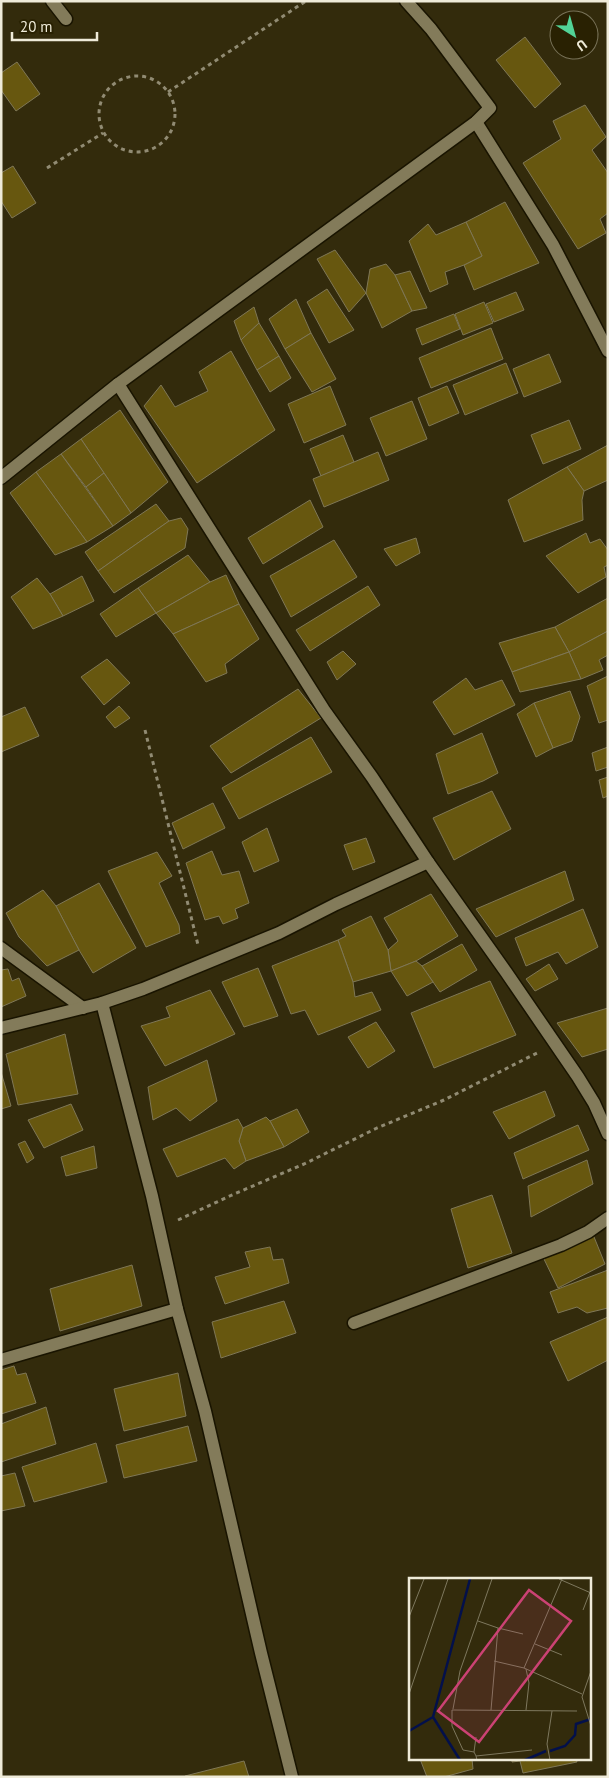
<svg xmlns="http://www.w3.org/2000/svg" width="609" height="1778" font-family="'PT Sans',sans-serif">
	<style>
		.building { fill: #67570f; stroke: #7f7756 }
		.lines { fill: none; stroke-linecap: round; stroke-linejoin: round }
		.minor-casing { stroke: #191400; stroke-width: 15 }
		.path { stroke: #918b73; stroke-width: 3; stroke-dasharray: 4 4; stroke-linecap: butt }
		.minor { stroke: #837b5a; stroke-width: 12 }
		.inset-river { fill: none; stroke: #03104b; stroke-width: 2.5 }
		.inset-road { fill: none; stroke: #7e785e; stroke-width: 1 }
		.view { fill: #cb4274; fill-opacity: 0.15; stroke: #cb4274; stroke-width: 2.5 }
		.inset-edge { fill: none; stroke: #efebd9; stroke-width: 2.5 }
	</style>
	<rect width="100%" height="100%" fill="#332b0c"/>
	<g class="building">
		<polygon points="525,37 561,84 535,108 496,60"/>
		<polygon points="17,62 40,94 16,111 1,90 1,73"/>
		<polygon points="585,105 606,137 592,150 608,173 608,213 600,219 606,233 578,249 523,163 561,139 553,121"/>
		<polygon points="13,166 36,203 12,218 1,201 1,173"/>
		<polygon points="505,202 539,263 474,290 464,265 482,256 466,222"/>
		<polygon points="466,222 482,256 464,265 445,272 448,284 430,292 409,241 428,224 436,235"/>
		<polygon points="335,250 366,293 349,312 317,259"/>
		<polygon points="386,264 395,275 412,311 382,328 366,293 370,269"/>
		<polygon points="410,271 427,308 412,311 395,275"/>
		<polygon points="327,289 354,330 329,343 307,302"/>
		<polygon points="516,292 524,310 494,322 486,304"/>
		<polygon points="296,299 311,333 285,349 269,319"/>
		<polygon points="484,302 493,323 463,335 455,314"/>
		<polygon points="254,307 259,323 241,340 234,321"/>
		<polygon points="454,314 460,329 422,345 416,329"/>
		<polygon points="259,323 279,356 257,370 241,340"/>
		<polygon points="491,328 503,359 431,388 419,358"/>
		<polygon points="311,333 336,379 312,392 285,349"/>
		<polygon points="231,351 275,430 197,483 144,406 161,385 175,407 208,391 199,372"/>
		<polygon points="549,354 561,382 524,397 513,369"/>
		<polygon points="279,356 291,378 270,392 257,370"/>
		<polygon points="506,363 518,393 465,415 453,385"/>
		<polygon points="330,386 346,425 304,443 288,404"/>
		<polygon points="447,386 459,413 429,426 418,398"/>
		<polygon points="412,401 427,439 386,456 370,418"/>
		<polygon points="120,410 168,482 131,513 81,439"/>
		<polygon points="569,420 581,449 543,464 531,435"/>
		<polygon points="343,435 354,462 321,476 310,449"/>
		<polygon points="81,439 104,473 86,487 61,454"/>
		<polygon points="608,445 608,480 584,491 567,467"/>
		<polygon points="378,452 389,480 324,507 313,479"/>
		<polygon points="61,454 113,526 87,542 36,472"/>
		<polygon points="567,467 584,491 582,500 583,520 524,542 508,500"/>
		<polygon points="36,472 87,542 55,555 10,493"/>
		<polygon points="104,473 131,513 113,526 86,487"/>
		<polygon points="310,500 323,527 263,564 248,538"/>
		<polygon points="156,504 169,521 98,571 85,552"/>
		<polygon points="181,518 188,529 185,548 114,593 98,571 169,521"/>
		<polygon points="586,533 590,543 600,539 608,550 608,565 604,567 606,577 578,593 546,556"/>
		<polygon points="416,538 420,553 396,566 384,549"/>
		<polygon points="334,540 357,577 291,617 270,576"/>
		<polygon points="188,555 210,582 156,613 138,588"/>
		<polygon points="226,575 239,604 173,634 156,613 210,582"/>
		<polygon points="82,576 94,601 63,616 50,594"/>
		<polygon points="37,578 50,594 63,616 33,629 11,597"/>
		<polygon points="368,586 380,605 310,651 296,630"/>
		<polygon points="138,588 156,613 116,637 100,614"/>
		<polygon points="608,598 608,631 569,652 555,627"/>
		<polygon points="239,604 259,639 225,664 227,673 206,682 173,634"/>
		<polygon points="555,627 569,652 512,672 499,643"/>
		<polygon points="608,631 608,655 599,660 603,670 581,679 569,652"/>
		<polygon points="343,651 356,664 337,680 327,662"/>
		<polygon points="569,652 581,679 520,692 512,672"/>
		<polygon points="107,659 130,683 104,705 81,677"/>
		<polygon points="608,676 608,720 599,723 587,686"/>
		<polygon points="466,678 475,690 502,680 515,705 454,735 433,702"/>
		<polygon points="298,689 321,718 231,773 210,746"/>
		<polygon points="570,691 580,717 572,741 553,748 534,703"/>
		<polygon points="534,703 553,748 536,757 517,714"/>
		<polygon points="119,706 130,718 115,728 106,717"/>
		<polygon points="25,707 39,736 1,752 1,717"/>
		<polygon points="482,733 498,773 483,781 448,794 436,754"/>
		<polygon points="311,737 332,772 239,819 222,788"/>
		<polygon points="608,747 608,767 596,771 592,753"/>
		<polygon points="608,777 608,796 603,798 599,780"/>
		<polygon points="492,791 511,829 454,860 433,818"/>
		<polygon points="213,803 225,828 183,849 172,823"/>
		<polygon points="267,828 279,861 254,872 242,842"/>
		<polygon points="366,838 375,862 353,870 344,845"/>
		<polygon points="212,851 222,875 239,871 249,903 235,909 238,918 223,924 219,916 205,920 186,863"/>
		<polygon points="157,852 172,876 159,883 179,925 180,933 146,947 108,871"/>
		<polygon points="565,871 574,900 496,937 476,909"/>
		<polygon points="99,883 136,948 93,973 79,950 56,906"/>
		<polygon points="43,890 56,906 79,950 47,966 19,937 6,913"/>
		<polygon points="431,894 458,936 416,961 391,971 388,950 398,941 384,918"/>
		<polygon points="583,909 598,947 566,964 558,952 526,966 515,938"/>
		<polygon points="371,916 388,950 391,971 353,982 338,940 346,936 342,930"/>
		<polygon points="338,940 353,982 355,997 372,992 381,1010 318,1035 305,1010 291,1014 272,966"/>
		<polygon points="462,944 477,970 440,992 422,966"/>
		<polygon points="416,961 422,966 433,982 407,996 391,971"/>
		<polygon points="549,964 558,979 535,991 526,979"/>
		<polygon points="258,968 278,1016 244,1027 222,982"/>
		<polygon points="8,969 12,981 19,978 26,996 1,1007 1,970"/>
		<polygon points="490,981 516,1035 434,1068 411,1013"/>
		<polygon points="210,990 235,1034 165,1066 141,1026 170,1017 166,1007"/>
		<polygon points="608,1008 608,1049 582,1057 557,1023"/>
		<polygon points="376,1022 395,1051 368,1068 348,1037"/>
		<polygon points="65,1034 78,1094 18,1105 6,1054"/>
		<polygon points="207,1060 217,1101 190,1121 176,1108 153,1120 148,1087"/>
		<polygon points="1,1072 11,1106 1,1109"/>
		<polygon points="545,1091 555,1116 509,1139 493,1112"/>
		<polygon points="71,1104 83,1130 44,1148 28,1120"/>
		<polygon points="297,1109 309,1132 284,1147 270,1121"/>
		<polygon points="266,1117 270,1121 284,1147 246,1161 239,1141 243,1128"/>
		<polygon points="238,1119 243,1128 239,1141 246,1161 234,1169 225,1158 177,1177 163,1149"/>
		<polygon points="578,1125 589,1150 523,1179 514,1153"/>
		<polygon points="25,1141 34,1158 27,1163 18,1144"/>
		<polygon points="94,1146 97,1168 66,1176 61,1157"/>
		<polygon points="587,1160 593,1184 531,1217 528,1186"/>
		<polygon points="492,1195 512,1253 468,1268 451,1209"/>
		<polygon points="592,1232 605,1264 558,1288 543,1257"/>
		<polygon points="270,1247 273,1260 283,1259 289,1283 225,1304 215,1277 250,1267 245,1252"/>
		<polygon points="132,1265 142,1306 60,1331 50,1289"/>
		<polygon points="608,1270 608,1308 587,1313 577,1307 558,1313 550,1292"/>
		<polygon points="284,1301 296,1333 221,1358 212,1322"/>
		<polygon points="608,1317 608,1360 568,1381 550,1342"/>
		<polygon points="14,1366 17,1375 26,1373 36,1403 1,1414 1,1370"/>
		<polygon points="178,1373 186,1416 124,1431 114,1389"/>
		<polygon points="46,1407 56,1444 1,1462 1,1424"/>
		<polygon points="188,1426 197,1461 124,1478 116,1445"/>
		<polygon points="96,1443 107,1482 34,1502 22,1467"/>
		<polygon points="15,1473 25,1506 1,1511 1,1476"/>
		<polygon points="420,1759 472,1759 473,1769 444,1777 427,1777"/>
		<polygon points="512,1759 576,1759 577,1762 523,1773 520,1761 512,1762"/>
		<polygon points="244,1761 249,1777 185,1777 185,1776"/>
	</g>
	<g class="lines">
		<g class="minor-casing">
			<g id="minor">
				<polyline points="52,1 66,19"/>
				<polyline points="476,122 553,245 608,351"/>
				<polyline points="118,384 324,710 372,777 428,862 506,972 578,1077 594,1103 608,1134"/>
				<polyline points="1,478 118,384 476,122 490,108 431,29 406,1"/>
				<polyline points="1,948 83,1008"/>
				<polyline points="102,1003 152,1196 177,1309 205,1411 261,1653 292,1777"/>
				<polyline points="1,1028 102,1003 143,989 279,933 336,904 428,862"/>
				<polyline points="354,1323 561,1245 588,1232 608,1218"/>
				<polyline points="1,1360 177,1309"/>
			</g>
		</g>
		<g class="path">
			<circle cx="137" cy="114" r="38"/>
			<polyline points="168,92 306,1"/>
			<polyline points="47,168 103,133"/>
			<polyline points="145,730 198,945"/>
			<polyline points="178,1220 232,1195 304,1164 377,1128 444,1100 537,1053"/>
		</g>
		<use href="#minor" class="minor"/>
	</g>
	<g transform="translate(409 1578)">
		<rect width="182" height="182" fill="#332b0c"/>
		<path class="inset-river" d="M24,139L51,182M0,153L24,139L61,1M141,173L156,168L166,157L167,146L182,141M116,182L137,173"/>
		<path class="inset-road" d="M150,1L182,15M174,32L181,14M0,39L15,1M69,43L89,50L82,132M89,50L114,56M126,66L153,77M85,83L115,90L173,116M115,90L153,1M117,91L120,105L117,132M182,93L173,119L182,148M0,116L39,1M44,131L51,93L83,1M65,174L67,159M67,178L65,174L54,172L43,148V132L168,133M68,182L67,178L123,172M141,182L138,166L143,133"/>
		<path class="view" d="M120,12L162,43L70,164L29,133Z"/>
		<rect width="182" height="182" class="inset-edge"/>
	</g>
	<rect width="609" height="1778" fill="none" stroke="#efebd9" stroke-width="5"/>
	<g transform="translate(574 35) rotate(143)"><circle r="24" fill="#292102" stroke="#787258"/>
	<path d="M0-4L9 19L0 12L-9 19Z" fill="#52d397"/>
	<text y="-8" font-size="14" font-weight="bold" text-anchor="middle" fill="#efebd9">U</text>
	</g>
	<path d="M12 32v8h85v-8" fill="none" stroke="#efebd9" stroke-width="2.5"/>
	<text x="20" y="32" font-size="15" fill="#efebd9" stroke="#292102" stroke-width="4" paint-order="stroke">20 m</text>
</svg>
